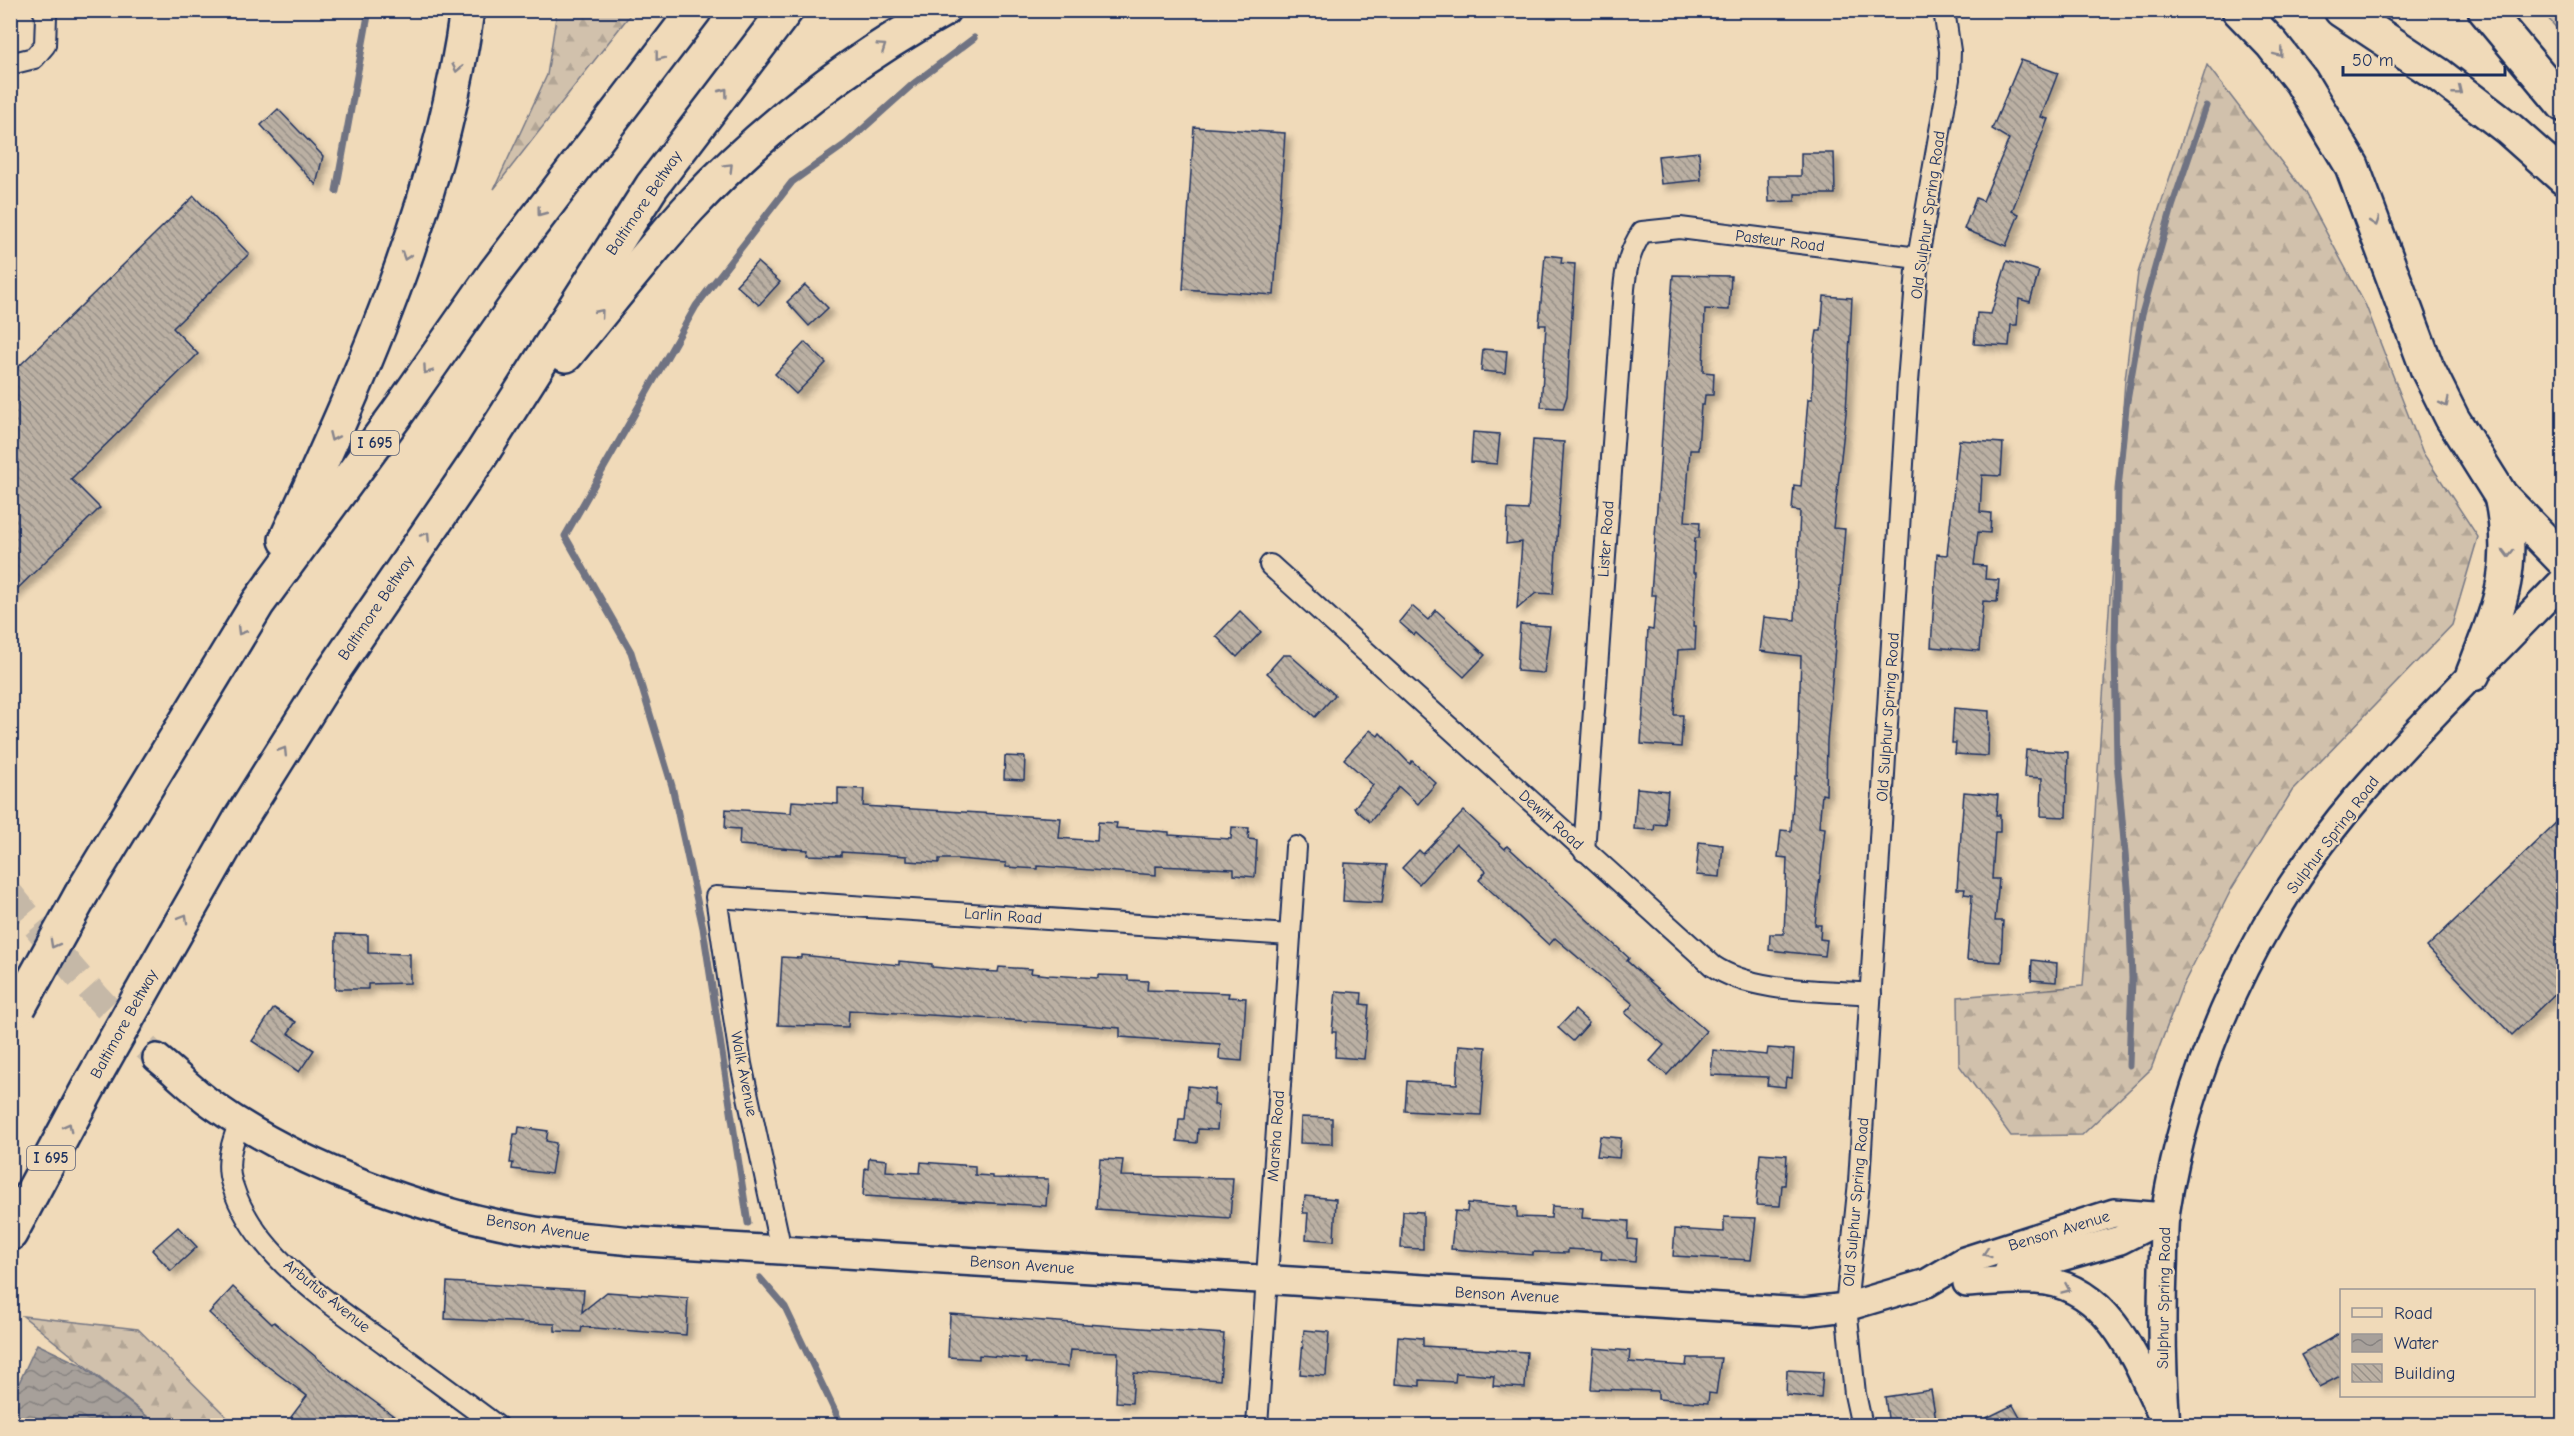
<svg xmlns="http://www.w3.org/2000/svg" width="2574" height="1436" font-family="'Comic Neue',sans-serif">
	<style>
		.grass { fill: url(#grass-tufts); stroke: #767885; stroke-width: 1.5 }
		.forest { fill: url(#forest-firs); stroke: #767885; stroke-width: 1.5 }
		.water { fill: url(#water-waves); stroke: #6f7382; stroke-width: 1.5 }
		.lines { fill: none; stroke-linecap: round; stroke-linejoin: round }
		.stream { stroke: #6f7382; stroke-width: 7 }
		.building { fill: url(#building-back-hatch); stroke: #1b2f5e; stroke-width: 1.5; filter: url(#shadow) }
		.secondary-tunnel { stroke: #c5b8a7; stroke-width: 27; stroke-dasharray: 27 14; stroke-linecap: butt }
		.street-casing { stroke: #1b2f5e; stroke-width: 24 }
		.secondary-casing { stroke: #1b2f5e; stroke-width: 32 }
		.highway-casing { stroke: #1b2f5e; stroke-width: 38 }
		.street { stroke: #f0dab9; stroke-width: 20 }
		.secondary { stroke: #f0dab9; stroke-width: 27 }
		.highway { stroke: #f0dab9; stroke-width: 33 }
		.highway-bridge-casing { stroke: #1b2f5e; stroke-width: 38; stroke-linecap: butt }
		.highway-bridge { stroke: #f0dab9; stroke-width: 33 }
		.oneway { stroke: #86848c }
		.labels { text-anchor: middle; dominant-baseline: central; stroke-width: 4.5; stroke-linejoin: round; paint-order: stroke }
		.shield { fill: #f0dab9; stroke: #5b6279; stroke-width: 1.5 }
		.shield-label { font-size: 15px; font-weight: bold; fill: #1b2f5e }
		.street-label { font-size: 16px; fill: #1b2f5e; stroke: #f0dab9 }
	</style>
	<defs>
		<pattern id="grass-tufts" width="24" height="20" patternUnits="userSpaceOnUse" patternTransform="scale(1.5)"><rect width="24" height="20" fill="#d1c1ac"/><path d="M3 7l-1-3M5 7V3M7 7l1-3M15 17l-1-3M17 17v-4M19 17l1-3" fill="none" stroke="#b3a696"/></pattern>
		<pattern id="forest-firs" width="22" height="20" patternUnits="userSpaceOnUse" patternTransform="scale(1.5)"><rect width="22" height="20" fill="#d1c1ac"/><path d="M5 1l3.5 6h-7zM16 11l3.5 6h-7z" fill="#b3a696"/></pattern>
		<pattern id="water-waves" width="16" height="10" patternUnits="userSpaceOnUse" patternTransform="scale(1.5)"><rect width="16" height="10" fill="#a7a09a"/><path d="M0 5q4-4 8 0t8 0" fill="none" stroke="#878381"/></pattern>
		<pattern id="building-back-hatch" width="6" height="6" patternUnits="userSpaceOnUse" patternTransform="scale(1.5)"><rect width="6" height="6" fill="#bbb0a3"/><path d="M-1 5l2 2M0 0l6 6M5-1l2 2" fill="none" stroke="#979088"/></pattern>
		<filter id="shadow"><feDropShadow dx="5.5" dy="5.5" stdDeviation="3" flood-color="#0004"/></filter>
	</defs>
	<rect width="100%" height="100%" fill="#f0dab9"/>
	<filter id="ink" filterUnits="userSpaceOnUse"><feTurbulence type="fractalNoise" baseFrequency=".0167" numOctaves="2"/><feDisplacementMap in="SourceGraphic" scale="12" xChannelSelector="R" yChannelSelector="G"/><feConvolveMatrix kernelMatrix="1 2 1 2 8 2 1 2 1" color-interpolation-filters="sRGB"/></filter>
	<g filter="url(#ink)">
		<polygon class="grass" points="2542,11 2563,11 2563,36"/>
		<g class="forest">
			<polygon points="557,11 633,11 494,189 547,75"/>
			<polygon points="2207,65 2305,193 2366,306 2423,453 2478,537 2452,625 2292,791 2232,888 2182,987 2151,1069 2082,1135 2011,1136 1959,1065 1958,997 2083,986 2125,380 2138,273"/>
			<polygon points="23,1316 138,1329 235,1425 158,1425"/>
		</g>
		<polygon class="water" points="37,1344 81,1365 158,1425 11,1425 11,1400"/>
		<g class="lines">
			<g class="stream">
				<polyline points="336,191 369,10"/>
				<polyline points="2129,1065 2132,978 2129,899 2117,762 2115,648 2118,489 2126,407 2142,314 2172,207 2206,106"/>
				<polyline points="748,1223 703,928 672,786 631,652 565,536 696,306 792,182 847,143 913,84 974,38"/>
				<polyline points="760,1278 785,1307 842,1426"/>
			</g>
		</g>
		<g class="building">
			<polygon points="2021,60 2058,73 2041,117 2048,119 2012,211 2019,214 2006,246 1964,229 1976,198 1983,201 2009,139 1992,129"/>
			<polygon points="278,109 323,156 316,185 261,125"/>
			<polygon points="1194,127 1285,133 1274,295 1183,289"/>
			<polygon points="1699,152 1701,180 1661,184 1658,156"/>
			<polygon points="1801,153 1834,153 1835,194 1795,194 1795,201 1769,202 1768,176 1801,176"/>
			<polygon points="194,196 249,254 173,328 198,354 71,479 100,508 10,596 10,375"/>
			<polygon points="1545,255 1562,257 1561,263 1575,264 1567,396 1563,408 1541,407 1546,325 1539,325"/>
			<polygon points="2007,261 2039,271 2030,302 2019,299 2017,325 2011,325 2009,346 1974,344 1977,313 1991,314"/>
			<polygon points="757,262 780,282 759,305 736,285"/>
			<polygon points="1673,275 1731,276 1729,310 1705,309 1703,372 1714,373 1713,395 1705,395 1704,405 1701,405 1698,450 1690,450 1685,521 1700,522 1699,538 1695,538 1693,573 1696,573 1693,626 1696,626 1695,649 1678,650 1674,715 1683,715 1681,747 1641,744 1648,629 1653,630 1656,595 1651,595"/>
			<polygon points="805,285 828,308 809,326 787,302"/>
			<polygon points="1824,296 1852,298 1846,413 1833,528 1845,529 1827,741 1826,795 1822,794 1819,827 1825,828 1815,925 1821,925 1820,939 1827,940 1825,956 1769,950 1770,934 1784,934 1787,858 1778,857 1781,830 1791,831 1795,776 1797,776 1801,656 1760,651 1764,617 1795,620 1800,511 1792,510 1794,485 1801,486 1808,399 1812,399 1814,350 1817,331 1821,331"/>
			<polygon points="805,342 826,363 796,394 775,374"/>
			<polygon points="1483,349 1507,351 1505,373 1481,371"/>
			<polygon points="1473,432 1500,434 1497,464 1471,462"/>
			<polygon points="1533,440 1564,442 1553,594 1536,593 1517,609 1522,542 1506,544 1508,509 1528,510"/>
			<polygon points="1959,440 2003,443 2001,476 1982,475 1980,512 1991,513 1990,533 1978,532 1974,565 1986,566 1985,579 1999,580 1997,602 1983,601 1979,651 1931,647 1937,554 1947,555"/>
			<polygon points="1412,606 1428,620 1436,610 1485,655 1464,677 1416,633 1414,635 1399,622"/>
			<polygon points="1240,611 1261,632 1237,657 1216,636"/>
			<polygon points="1520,624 1550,626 1544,673 1517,671"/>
			<polygon points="1283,655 1290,655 1335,695 1315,717 1267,673"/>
			<polygon points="1954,708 1989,711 1988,756 1955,754 1956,743 1952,743"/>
			<polygon points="1370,730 1378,736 1380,733 1410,764 1412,761 1436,783 1418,804 1399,787 1370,822 1354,808 1373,785 1344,759"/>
			<polygon points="2026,750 2068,752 2066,817 2041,816 2042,778 2024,777"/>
			<polygon points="1005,756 1025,757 1024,780 1004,779"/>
			<polygon points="838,788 864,789 863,806 1061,818 1059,838 1097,841 1098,822 1117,823 1116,828 1169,832 1169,835 1231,839 1232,827 1249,828 1248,839 1257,840 1255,877 1234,875 1234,869 1156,866 1156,875 1038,866 1038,869 1006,867 1006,863 958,859 939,859 939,863 907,861 907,856 841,852 841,856 807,855 808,850 739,845 740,829 725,828 726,809 791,813 792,801 838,804"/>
			<polygon points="1637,788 1668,791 1665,825 1655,824 1654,830 1634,829"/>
			<polygon points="1964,792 1998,795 1996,815 2000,815 2000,832 1995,832 1992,879 1999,879 1995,921 2003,921 2001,962 1967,960 1972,895 1964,894 1965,889 1957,889"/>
			<polygon points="1464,811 1505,849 1507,846 1629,958 1627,961 1706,1031 1667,1075 1650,1061 1664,1045 1625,1013 1633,1004 1555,938 1549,945 1479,880 1486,871 1456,843 1419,884 1402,868 1419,850 1423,854"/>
			<polygon points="2564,815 2564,985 2512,1035 2427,947"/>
			<polygon points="1699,842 1723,845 1720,877 1696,875"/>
			<polygon points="1345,863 1387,865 1382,903 1343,901"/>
			<polygon points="336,934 368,935 368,953 410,954 410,983 368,984 368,989 335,989"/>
			<polygon points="801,955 899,965 899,961 932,964 932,967 980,971 998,972 999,967 1032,969 1031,973 1049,975 1098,978 1098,975 1128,976 1128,980 1148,981 1147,990 1229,993 1228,997 1246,998 1242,1061 1219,1059 1220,1044 1120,1037 1120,1028 1075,1024 849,1010 848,1027 778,1025 782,957 801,958"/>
			<polygon points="2032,960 2057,963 2056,982 2031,980"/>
			<polygon points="1336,991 1362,993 1361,1004 1369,1005 1364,1059 1335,1057 1336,1032 1332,1032"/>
			<polygon points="274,1008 296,1022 288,1033 314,1050 299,1072 252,1041"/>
			<polygon points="1575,1010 1589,1023 1573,1041 1558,1028"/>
			<polygon points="1459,1045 1486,1047 1481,1115 1405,1111 1407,1081 1457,1084"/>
			<polygon points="1768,1048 1794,1050 1792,1078 1786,1077 1785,1087 1767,1085 1768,1077 1711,1075 1713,1050 1767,1055"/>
			<polygon points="1188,1086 1215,1089 1214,1105 1219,1105 1217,1130 1198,1129 1197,1143 1177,1141 1179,1119 1185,1119"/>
			<polygon points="1301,1117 1332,1118 1332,1144 1300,1143"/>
			<polygon points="519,1127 548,1131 546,1141 556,1143 551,1174 512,1169 513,1163 510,1163 514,1134 518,1134"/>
			<polygon points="1600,1136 1621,1138 1619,1158 1597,1156"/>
			<polygon points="1760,1153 1787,1155 1785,1185 1782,1185 1780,1206 1756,1205"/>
			<polygon points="869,1158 887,1160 886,1171 920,1173 921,1162 975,1166 975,1175 992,1176 992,1178 1048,1179 1046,1206 863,1196 865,1168 868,1169"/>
			<polygon points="1100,1159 1123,1160 1121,1176 1233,1178 1230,1218 1096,1209"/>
			<polygon points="1305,1196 1336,1199 1334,1241 1306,1239 1308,1213 1303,1213"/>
			<polygon points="1468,1203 1517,1207 1517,1217 1551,1218 1552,1206 1583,1208 1582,1218 1629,1221 1628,1239 1637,1240 1635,1262 1601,1259 1602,1251 1568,1249 1568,1253 1533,1252 1533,1255 1451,1249 1455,1211 1467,1212"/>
			<polygon points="1403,1211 1423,1212 1423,1249 1401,1248"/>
			<polygon points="1724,1217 1756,1218 1751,1260 1673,1256 1675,1229 1724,1232"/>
			<polygon points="178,1227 197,1247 171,1271 152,1250"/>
			<polygon points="447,1282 584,1290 582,1312 607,1292 688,1298 686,1335 582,1327 581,1332 555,1331 555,1324 445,1319"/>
			<polygon points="233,1287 272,1324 274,1322 334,1372 406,1425 302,1425 291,1417 307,1396 262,1362 209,1313"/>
			<polygon points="950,1314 1224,1334 1220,1380 1134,1373 1132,1403 1116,1402 1118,1352 1070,1350 1068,1367 1025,1363 1026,1359 979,1355 979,1359 948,1357"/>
			<polygon points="1304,1330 1329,1332 1326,1376 1300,1374"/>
			<polygon points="2342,1332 2342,1375 2319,1387 2301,1355"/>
			<polygon points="1398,1336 1423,1338 1423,1346 1527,1352 1525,1388 1493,1386 1494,1376 1456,1373 1455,1382 1420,1380 1420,1386 1395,1384"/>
			<polygon points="1594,1348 1630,1351 1629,1362 1686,1366 1687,1358 1721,1358 1716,1394 1709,1393 1708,1403 1658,1399 1658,1391 1591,1389"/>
			<polygon points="1787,1370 1823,1372 1821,1398 1786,1395"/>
			<polygon points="1931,1390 1936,1419 1889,1425 1885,1397"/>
			<polygon points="2013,1405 2024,1425 1972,1425"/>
		</g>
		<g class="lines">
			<path class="secondary-tunnel" d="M10,894C57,952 102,1007 157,1058"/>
			<g class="street-casing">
				<g id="street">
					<polyline points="10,64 34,58 45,45 46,16 43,10"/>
					<path d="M1270,565L1713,966C1753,993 1823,990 1871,994"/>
					<path d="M1584,851L1624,289C1626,267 1630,250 1642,232L1680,228L1918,258"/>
					<path d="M240,1122C232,1142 225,1163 232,1184C254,1256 329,1302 387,1345C424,1372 461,1399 497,1426"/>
					<polyline points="781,1250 741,1064 716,897 1290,935"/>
					<polyline points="1257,1426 1296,847"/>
					<polyline points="1862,1426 1855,1394 1846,1307 1859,1182 1908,382 1918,258 1949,79 1950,51 1944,10"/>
				</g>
			</g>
			<g class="secondary-casing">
				<g id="secondary">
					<path d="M157,1058C176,1073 193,1091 213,1105C298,1166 427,1213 530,1230C563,1236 597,1237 630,1241L1805,1312L1846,1307L1927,1283L1964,1261L2114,1213L2165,1217"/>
					<polyline points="2008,1272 2120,1240 2165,1217"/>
					<path d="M1967,1283C1992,1282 2021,1277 2046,1281C2111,1292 2136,1360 2160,1411"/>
					<path d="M2166,1426C2162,1373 2161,1321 2163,1269C2164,1251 2163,1232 2165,1215C2188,1062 2258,914 2358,797C2423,722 2495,652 2564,580"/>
				</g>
			</g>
			<g class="highway-casing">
				<g id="highway">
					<polyline points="2239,10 2272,44 2301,81 2352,166 2427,368 2452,418 2501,496 2564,561"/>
					<polyline points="2341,10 2439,75 2509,129 2564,178"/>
					<polyline points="2485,10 2564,105"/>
					<path d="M566,355C607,306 646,255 689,208C763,129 849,62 943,10"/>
					<path d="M286,540C364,370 442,198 467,10"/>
					<path d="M2473,674C2499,607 2517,569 2501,496"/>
					<polyline points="82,893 258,603 396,415 495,273 695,10"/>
					<polyline points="155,969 241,818 330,676 481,455 652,186 786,10"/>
					<polyline points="10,1234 92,1081"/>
				</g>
			</g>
			<use href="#street" class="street"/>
			<use href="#secondary" class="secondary"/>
			<use href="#highway" class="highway"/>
			<g class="highway-bridge-casing">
				<g id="highway-bridge">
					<polyline points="19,1007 82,893"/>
					<polyline points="92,1081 155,969"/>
				</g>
			</g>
			<use href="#highway-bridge" class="highway-bridge"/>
		</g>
		<defs><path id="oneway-chevron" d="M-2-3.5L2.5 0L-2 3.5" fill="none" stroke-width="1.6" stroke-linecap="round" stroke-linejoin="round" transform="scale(1.5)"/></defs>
		<g class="oneway">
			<use href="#oneway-chevron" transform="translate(882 47) rotate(-34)"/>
			<use href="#oneway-chevron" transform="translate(2279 53) rotate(52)"/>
			<use href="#oneway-chevron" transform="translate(659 57) rotate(128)"/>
			<use href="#oneway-chevron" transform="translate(457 68) rotate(102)"/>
			<use href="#oneway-chevron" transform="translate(2458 91) rotate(39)"/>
			<use href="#oneway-chevron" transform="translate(724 92) rotate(-53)"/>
			<use href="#oneway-chevron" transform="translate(729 167) rotate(-45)"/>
			<use href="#oneway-chevron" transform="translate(541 212) rotate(127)"/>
			<use href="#oneway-chevron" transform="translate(2375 222) rotate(71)"/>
			<use href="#oneway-chevron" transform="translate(406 256) rotate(109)"/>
			<use href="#oneway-chevron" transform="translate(600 313) rotate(-50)"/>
			<use href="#oneway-chevron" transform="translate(427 370) rotate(125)"/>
			<use href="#oneway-chevron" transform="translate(2445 403) rotate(63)"/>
			<use href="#oneway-chevron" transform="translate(333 437) rotate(114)"/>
			<use href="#oneway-chevron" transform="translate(426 536) rotate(-56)"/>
			<use href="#oneway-chevron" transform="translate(2508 553) rotate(91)"/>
			<use href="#oneway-chevron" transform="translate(241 631) rotate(121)"/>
			<use href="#oneway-chevron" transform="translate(283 751) rotate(-58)"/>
			<use href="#oneway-chevron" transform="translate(184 918) rotate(-60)"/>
			<use href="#oneway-chevron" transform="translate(54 944) rotate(119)"/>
			<use href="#oneway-chevron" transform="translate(68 1127) rotate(-62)"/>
			<use href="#oneway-chevron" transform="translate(1987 1253) rotate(162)"/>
			<use href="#oneway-chevron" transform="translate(2066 1289) rotate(24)"/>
		</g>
	</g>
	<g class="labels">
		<g class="shield">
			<rect x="351" y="431" width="48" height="24" rx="4.5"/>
			<rect x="27" y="1146" width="48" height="24" rx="4.5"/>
		</g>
		<g class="shield-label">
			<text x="375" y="443">I 695</text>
			<text x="51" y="1158">I 695</text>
		</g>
		<g class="street-label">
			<text transform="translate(644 203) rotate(-56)">Baltimore Beltway</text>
			<text transform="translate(1928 215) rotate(-82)">Old Sulphur Spring Road</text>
			<text transform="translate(1780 241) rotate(7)">Pasteur Road</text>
			<text transform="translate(1606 539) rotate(-86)">Lister Road</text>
			<text transform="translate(376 608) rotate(-56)">Baltimore Beltway</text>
			<text transform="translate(1888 717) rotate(-86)">Old Sulphur Spring Road</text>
			<text transform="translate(1551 820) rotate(42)">Dewitt Road</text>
			<text transform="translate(2333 835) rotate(-53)">Sulphur Spring Road</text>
			<text transform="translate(1003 916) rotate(4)">Larlin Road</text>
			<text transform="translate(124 1024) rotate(-61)">Baltimore Beltway</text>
			<text transform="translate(744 1074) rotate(79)">Walk Avenue</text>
			<text transform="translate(1276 1136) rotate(-86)">Marsha Road</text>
			<text transform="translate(1856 1202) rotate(-85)">Old Sulphur Spring Road</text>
			<text transform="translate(538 1228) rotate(9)">Benson Avenue</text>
			<text transform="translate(2059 1231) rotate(-17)">Benson Avenue</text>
			<text transform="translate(1022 1265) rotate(4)">Benson Avenue</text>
			<text transform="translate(1507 1295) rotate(3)">Benson Avenue</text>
			<text transform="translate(327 1296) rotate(39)">Arbutus Avenue</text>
			<text transform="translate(2164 1298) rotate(-89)">Sulphur Spring Road</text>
		</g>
	</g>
	<rect width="2574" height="1436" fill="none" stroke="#f0dab9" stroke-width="36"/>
	<rect x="18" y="18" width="2538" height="1400" fill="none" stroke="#1b2f5e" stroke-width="2" filter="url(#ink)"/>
	<rect x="2340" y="1289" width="195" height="108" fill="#f0dab9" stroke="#9b9695" stroke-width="1.5"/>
	<rect x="2352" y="1308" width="30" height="9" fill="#f0dab9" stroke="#9b9695" stroke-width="1.5"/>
	<text x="2394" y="1319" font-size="18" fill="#1b2f5e">Road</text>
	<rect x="2352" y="1334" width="30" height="18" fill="url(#water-waves)" stroke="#9b9695" stroke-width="1.5"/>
	<text x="2394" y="1349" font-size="18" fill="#1b2f5e">Water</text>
	<rect x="2352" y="1364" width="30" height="18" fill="url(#building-back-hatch)" stroke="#9b9695" stroke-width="1.5"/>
	<text x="2394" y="1379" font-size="18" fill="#1b2f5e">Building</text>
	<path d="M2343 66v9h162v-9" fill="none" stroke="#1b2f5e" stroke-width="3"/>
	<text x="2352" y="66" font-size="18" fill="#1b2f5e" stroke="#f0dab9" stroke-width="4.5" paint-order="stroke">50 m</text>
</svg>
